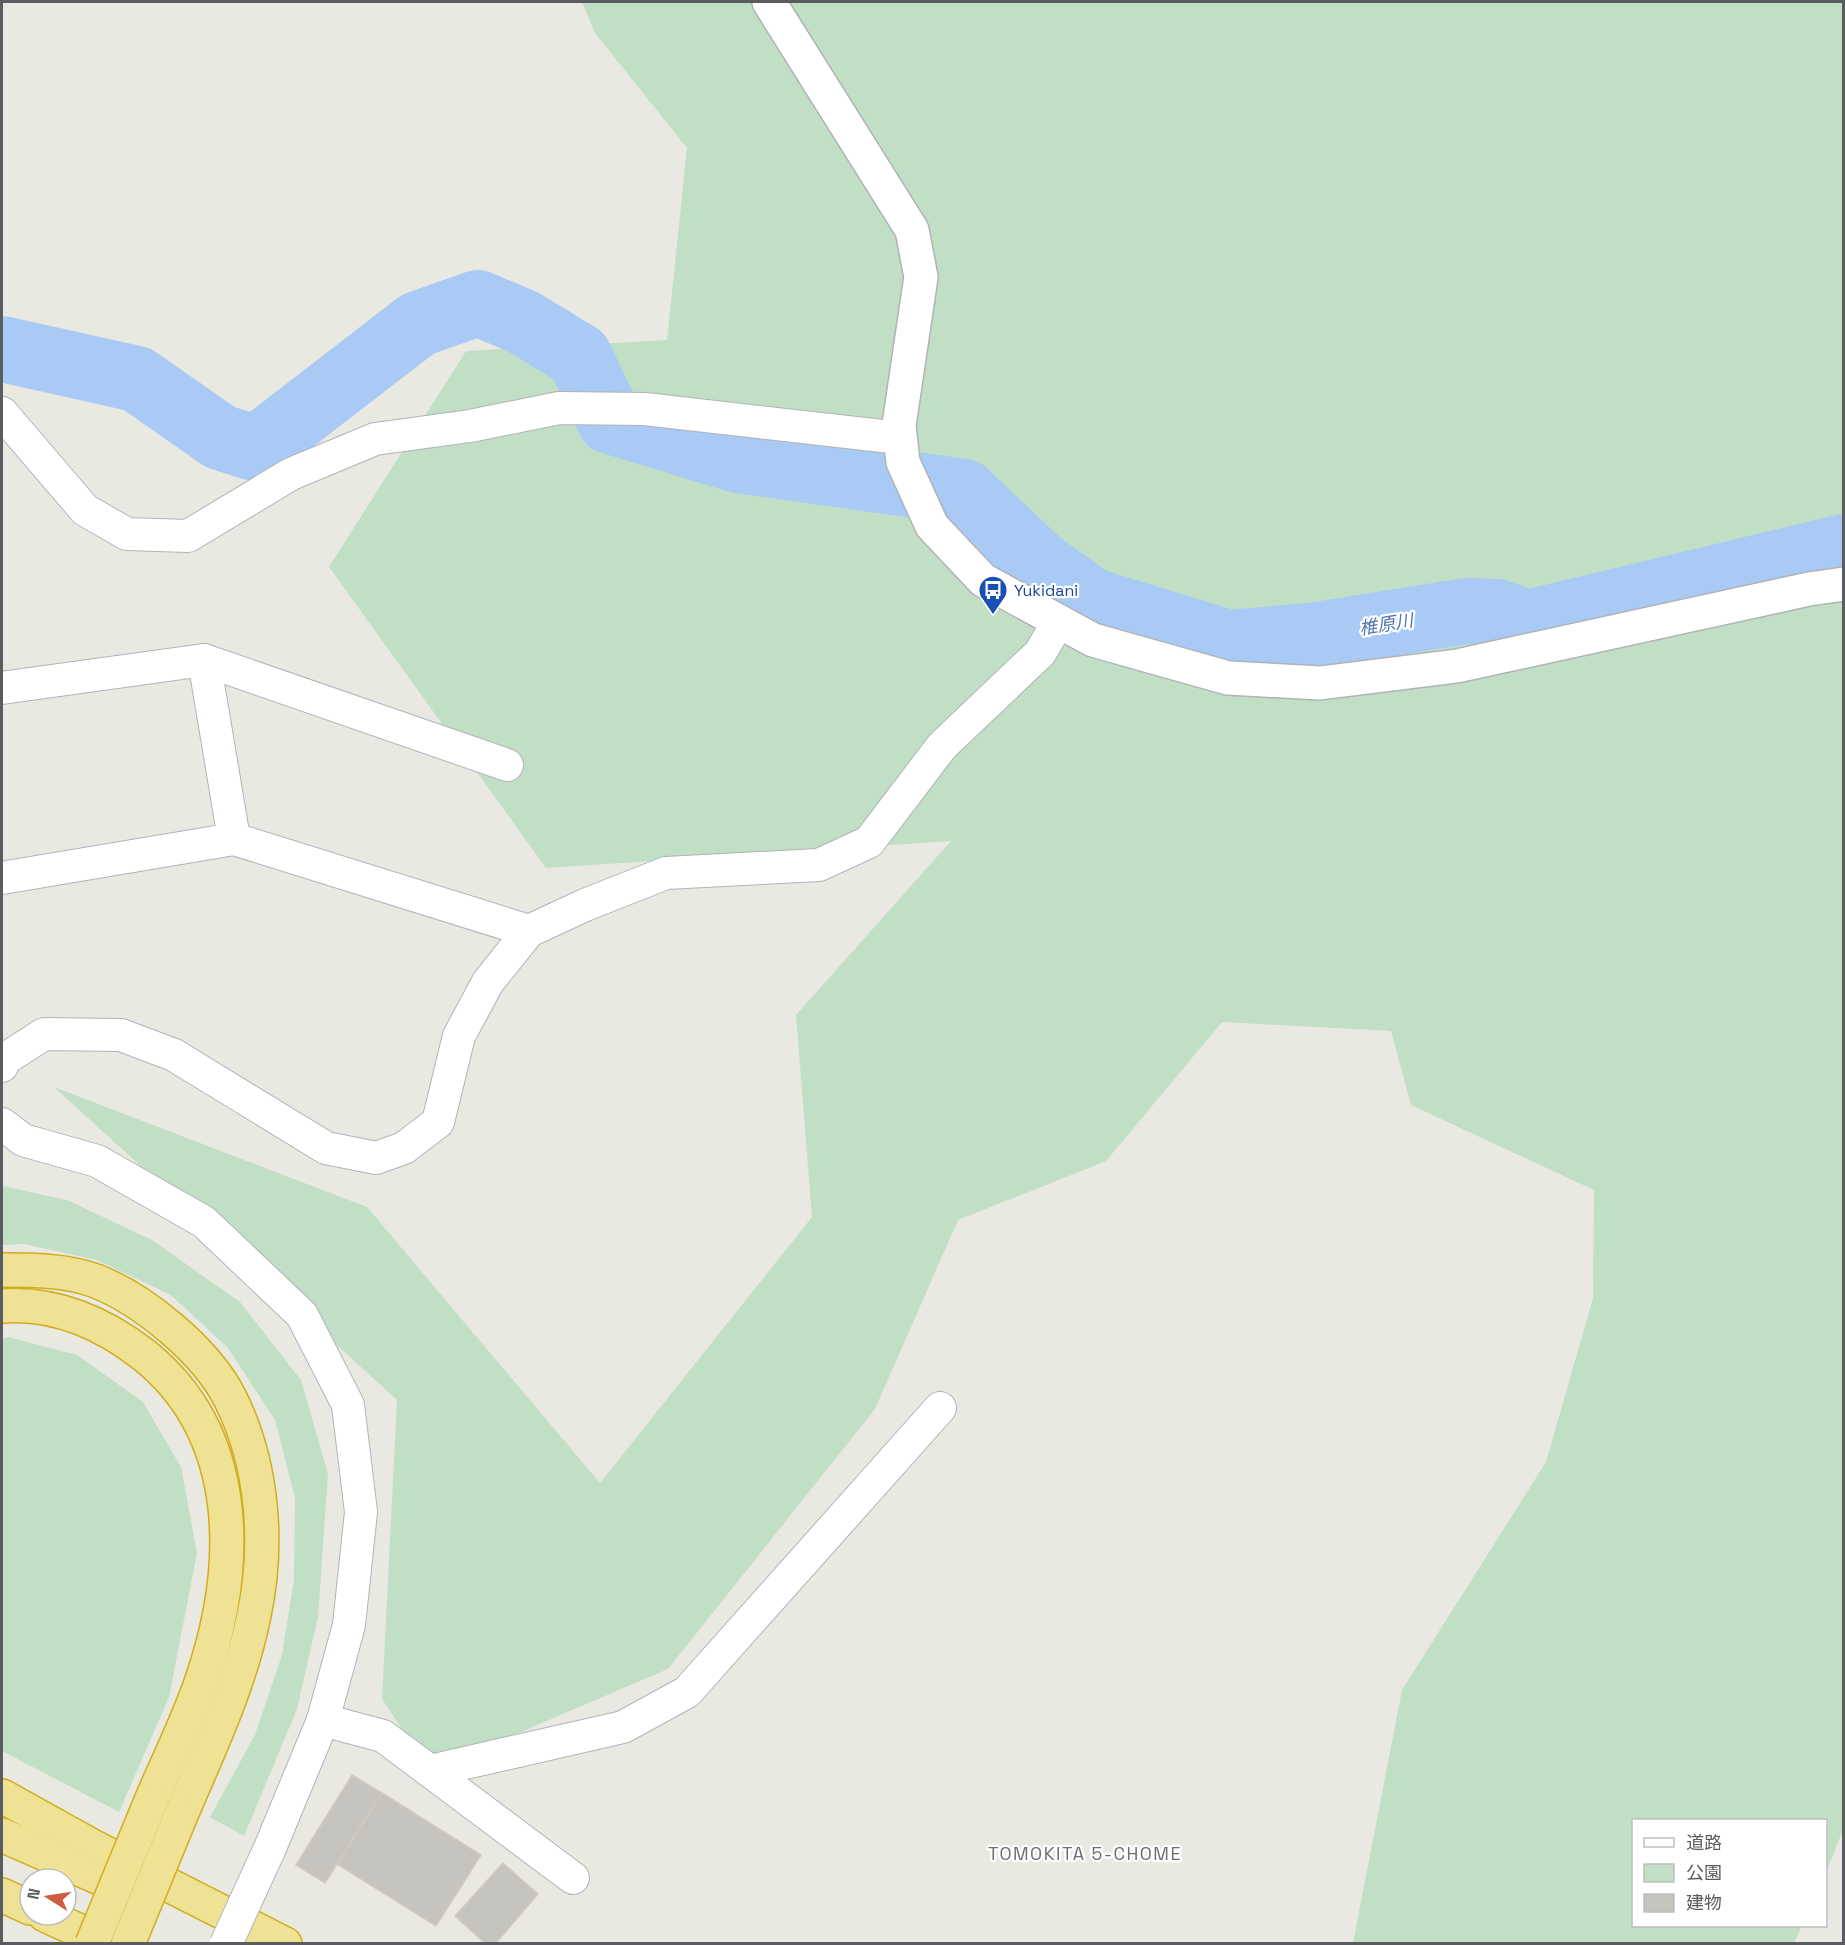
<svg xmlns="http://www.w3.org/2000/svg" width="1845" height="1945" font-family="'Space Grotesk','Noto Sans JP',sans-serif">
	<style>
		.green { fill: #c0dfc4 }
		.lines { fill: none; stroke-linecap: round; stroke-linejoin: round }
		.river { stroke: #a8caf4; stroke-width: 66 }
		.building { fill: #c6c4be; stroke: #ceccc0; stroke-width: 1.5 }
		.minor-casing { stroke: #b1b3b7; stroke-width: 34 }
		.tertiary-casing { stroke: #b1b3b7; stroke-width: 36 }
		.motorway-casing { stroke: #d0ad1b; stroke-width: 36 }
		.minor { stroke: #fff; stroke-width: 32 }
		.tertiary { stroke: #fff; stroke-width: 33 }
		.motorway { stroke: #efe294; stroke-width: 33 }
		.minor-bridge-casing { stroke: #b1b3b7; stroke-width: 34; stroke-linecap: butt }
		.motorway-bridge-casing { stroke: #d0ad1b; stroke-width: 36; stroke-linecap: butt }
		.minor-bridge { stroke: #fff; stroke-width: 32 }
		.motorway-bridge { stroke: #efe294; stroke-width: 33 }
		.labels { text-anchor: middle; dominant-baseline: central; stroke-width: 4.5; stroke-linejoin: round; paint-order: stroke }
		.transit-label { font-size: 16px; fill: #164399; stroke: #fff; text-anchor: start }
		.water-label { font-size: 18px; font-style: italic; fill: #4f74b3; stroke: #fff }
		.neighbourhood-label { font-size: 18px; letter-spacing: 1.5px; fill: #6b6d72; stroke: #fff }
	</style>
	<rect width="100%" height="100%" fill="#eae9e1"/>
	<g class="green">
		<polygon points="582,2 1843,2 1843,1830 1826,1872 1826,1820 1634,1820 1634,1926 1802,1926 1794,1943 1353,1943 1402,1690 1546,1462 1593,1298 1594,1190 1411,1105 1391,1031 1222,1022 1106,1161 958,1220 875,1409 668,1669 430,1771 382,1699 397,1400 54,1087 367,1207 600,1483 812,1217 796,1015 951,841 546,868 329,567 466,351 667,340 687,148 595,33"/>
		<polygon points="2,1186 67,1200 152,1240 240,1302 301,1380 328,1474 318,1617 297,1709 244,1836 210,1817 255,1735 282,1655 294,1579 295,1498 275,1420 228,1348 171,1295 97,1260 24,1244 2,1245"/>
		<polygon points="8,1337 77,1355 143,1402 181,1467 197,1553 169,1697 119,1812 2,1751 2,1339"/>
	</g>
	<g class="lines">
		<polyline class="river" points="2,349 137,379 220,437 251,447 265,442 418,324 478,303 523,322 579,356 610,421 738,460 964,492 1040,564 1092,601 1229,643 1310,636 1466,611 1497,612 1528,623 1844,547"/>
	</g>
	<g class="building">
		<polygon points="352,1775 382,1793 325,1883 296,1865"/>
		<polygon points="382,1793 481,1855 436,1926 337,1864"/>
		<polygon points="503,1863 538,1894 495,1944 486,1944 455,1916"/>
	</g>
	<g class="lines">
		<g class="minor-casing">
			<g id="minor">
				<polyline points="2,413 85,510 127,534 188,536 291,474 375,439 470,426 559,408 645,409 900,438"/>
				<polyline points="204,660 234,839"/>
				<polyline points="2,688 204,660 507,765"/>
				<polyline points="2,878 234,839 529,931"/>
				<polyline points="2,1066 5,1059 44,1034 121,1035 174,1055 326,1148 376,1158 404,1148 438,1122 459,1036 488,982 529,931 585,905 666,873 819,865 869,842 942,746 1040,653 1059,621"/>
				<polyline points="2,1124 23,1140 97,1161 204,1222 302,1315 348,1405 361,1512 349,1625 323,1720 270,1848"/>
				<polyline points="323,1720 383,1736 573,1878"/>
				<polyline points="430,1771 623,1727 687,1692 940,1408"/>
			</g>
		</g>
		<g class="tertiary-casing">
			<polyline id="tertiary" points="769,2 912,230 921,277 899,425 903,462 932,526 983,580 1093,640 1228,678 1320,683 1457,666 1809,589 1844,584"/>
		</g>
		<g class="motorway-casing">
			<g id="motorway">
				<path d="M2,1270C31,1270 67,1270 96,1281C144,1300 206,1351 230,1398C263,1464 269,1544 254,1615C240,1685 209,1749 181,1815"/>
				<path d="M2,1306C54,1302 103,1323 144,1355C244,1435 240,1568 202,1680C188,1721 168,1761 151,1801"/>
				<polyline points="2,1796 92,1846 285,1944"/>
				<polyline points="2,1835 143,1897"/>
				<polyline points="2,1895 30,1908"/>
				<polyline points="45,1915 108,1944"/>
			</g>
		</g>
		<use href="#minor" class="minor"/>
		<use href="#tertiary" class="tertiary"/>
		<use href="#motorway" class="motorway"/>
		<g class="minor-bridge-casing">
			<polyline id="minor-bridge" points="226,1944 270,1848"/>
		</g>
		<g class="motorway-bridge-casing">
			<g id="motorway-bridge">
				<polyline points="92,1944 151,1801"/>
				<polyline points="128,1944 181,1815"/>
			</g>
		</g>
		<use href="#minor-bridge" class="minor-bridge"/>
		<use href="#motorway-bridge" class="motorway-bridge"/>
	</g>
	<defs>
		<g id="bus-pin" transform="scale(1.5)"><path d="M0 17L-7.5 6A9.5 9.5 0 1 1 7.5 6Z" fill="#1a4fb4" stroke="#fff"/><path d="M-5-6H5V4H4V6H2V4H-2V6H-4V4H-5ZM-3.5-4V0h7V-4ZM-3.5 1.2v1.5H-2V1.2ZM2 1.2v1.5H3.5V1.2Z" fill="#fff"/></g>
	</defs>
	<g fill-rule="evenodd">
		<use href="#bus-pin" x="993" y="590"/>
	</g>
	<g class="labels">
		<g class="transit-label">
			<text x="1014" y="590">Yukidani</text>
		</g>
		<g class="water-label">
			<text transform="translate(1386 624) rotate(-9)">椎原川</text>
		</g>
		<g class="neighbourhood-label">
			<text x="1085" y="1853">TOMOKITA 5-CHOME</text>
		</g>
	</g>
	<rect width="1845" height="1945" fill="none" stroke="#5a5c60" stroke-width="6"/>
	<rect x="1632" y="1819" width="195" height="108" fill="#ffffff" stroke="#bdbebf" stroke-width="1.5"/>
	<rect x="1644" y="1838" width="30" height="9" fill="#ffffff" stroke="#bdbebf" stroke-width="1.5"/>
	<text x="1686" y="1849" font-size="18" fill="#5a5c60">道路</text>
	<rect x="1644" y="1864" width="30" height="18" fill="#c0dfc4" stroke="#bdbebf" stroke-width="1.5"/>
	<text x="1686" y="1879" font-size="18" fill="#5a5c60">公園</text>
	<rect x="1644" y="1894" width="30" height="18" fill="#c6c4be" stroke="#bdbebf" stroke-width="1.5"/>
	<text x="1686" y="1909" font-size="18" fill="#5a5c60">建物</text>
	<g transform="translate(48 1897) rotate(282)"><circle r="28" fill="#ffffff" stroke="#bdbebf" stroke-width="1.5"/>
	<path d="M0-4.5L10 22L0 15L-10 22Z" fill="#d25c3f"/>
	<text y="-9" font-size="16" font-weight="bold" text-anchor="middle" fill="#5a5c60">N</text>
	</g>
</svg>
